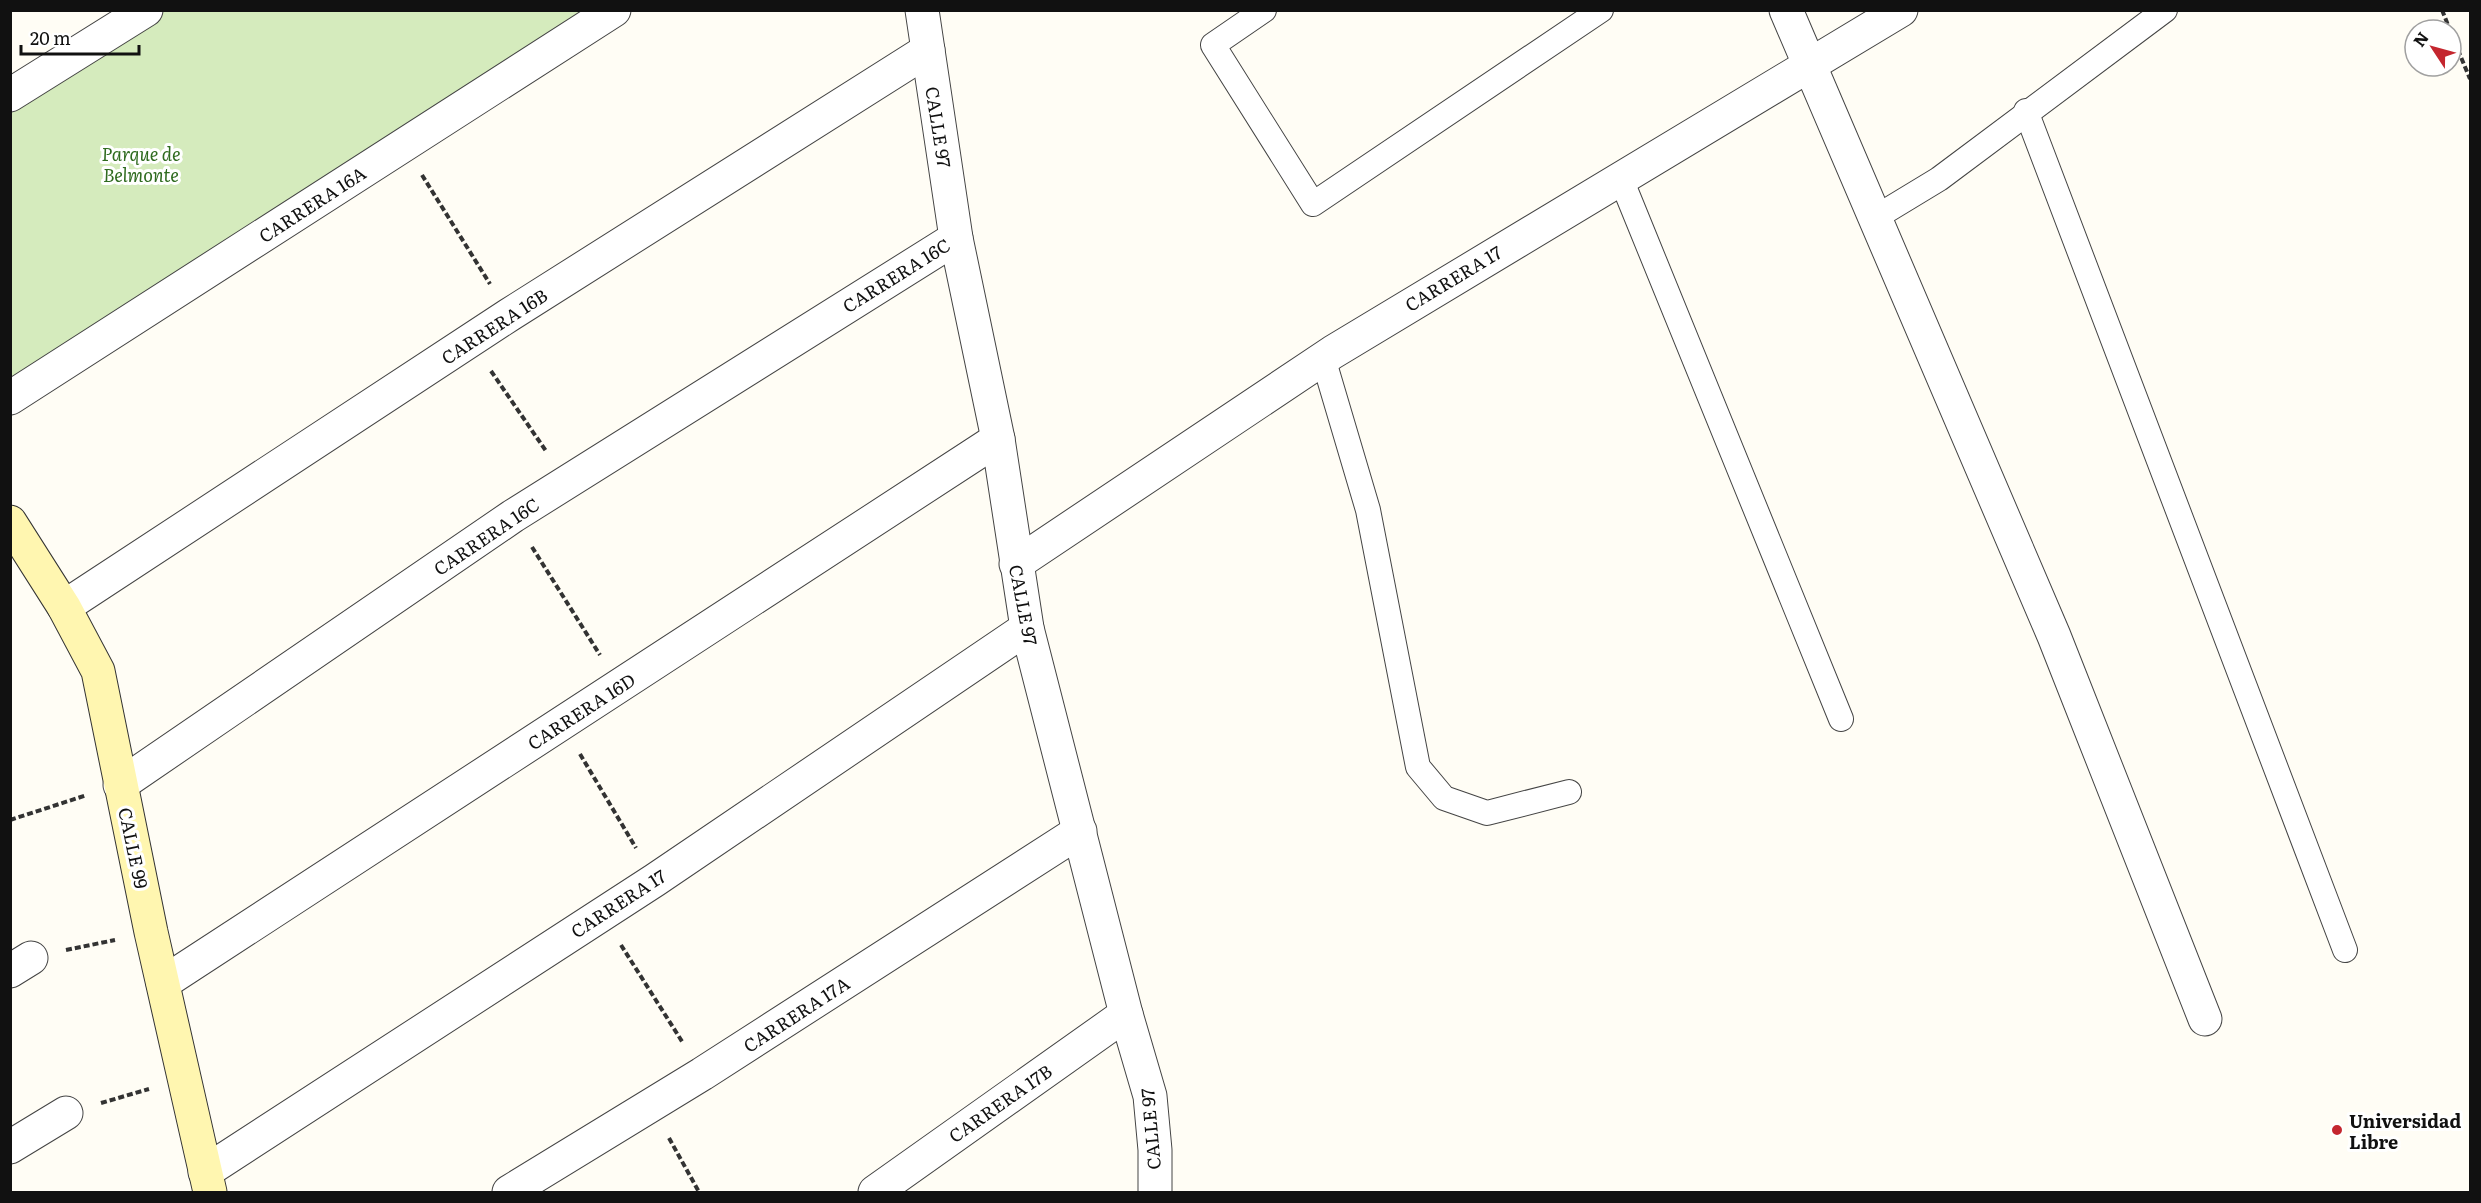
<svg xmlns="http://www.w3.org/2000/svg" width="2481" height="1203" font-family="Literata,serif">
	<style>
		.green { fill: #d5ebbd }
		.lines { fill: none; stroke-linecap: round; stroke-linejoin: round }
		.lane-casing { stroke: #444; stroke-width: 26 }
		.street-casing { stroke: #444; stroke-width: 35 }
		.secondary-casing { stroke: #333; stroke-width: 35 }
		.path { stroke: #333; stroke-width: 4; stroke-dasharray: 6 3; stroke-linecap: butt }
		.lane { stroke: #fff; stroke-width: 24 }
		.street { stroke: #fff; stroke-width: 33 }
		.secondary { stroke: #fff6b0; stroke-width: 33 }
		.poi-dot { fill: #c4262e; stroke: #fff; stroke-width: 2 }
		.labels { text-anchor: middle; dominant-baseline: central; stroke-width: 6; stroke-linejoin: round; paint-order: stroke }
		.street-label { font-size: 18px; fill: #111; stroke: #fff }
		.park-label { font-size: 18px; font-style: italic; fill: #2f6b1f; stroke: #fff }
		.poi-label { font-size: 18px; font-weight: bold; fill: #111; stroke: #fff; text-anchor: start }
	</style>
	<rect width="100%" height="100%" fill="#fffdf5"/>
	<polygon class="green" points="146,11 614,11 11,398 11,95"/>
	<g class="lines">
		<g class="lane-casing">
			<g id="lane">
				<polyline points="1264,10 1213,45 1313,204 1601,10"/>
				<polyline points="2026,111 2345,950"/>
				<polyline points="1621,179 1841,719"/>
				<polyline points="1873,219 1939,179 2165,10"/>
				<polyline points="1323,358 1368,510 1418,767 1444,798 1487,813 1569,792"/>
			</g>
		</g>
		<g class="street-casing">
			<g id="street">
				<polyline points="922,10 956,238 998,439 1027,628 1126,1014 1150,1096 1155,1150 1155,1192"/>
				<polyline points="1786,10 2054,636 2205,1019"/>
				<polyline points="10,95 146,10"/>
				<polyline points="10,398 614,10"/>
				<polyline points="1016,564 1333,352 1901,10"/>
				<polyline points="64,607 509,315 928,50"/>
				<polyline points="120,785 513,516 956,238"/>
				<polyline points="10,971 31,958"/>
				<polyline points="163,983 998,439"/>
				<polyline points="10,1147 66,1113"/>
				<polyline points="205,1172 655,880 1027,628"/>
				<polyline points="509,1192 702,1074 1080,831"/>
				<polyline points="875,1192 1126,1014"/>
			</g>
		</g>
		<g class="secondary-casing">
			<polyline id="secondary" points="10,522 64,607 98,671 151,932 210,1192"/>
		</g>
		<g class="path">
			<polyline points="2442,10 2450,30"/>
			<polyline points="2451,33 2470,79"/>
			<polyline points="422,175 490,284"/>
			<polyline points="491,371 546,451"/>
			<polyline points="532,547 600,655"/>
			<polyline points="580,754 636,848"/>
			<polyline points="10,820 87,795"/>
			<polyline points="621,945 683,1043"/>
			<polyline points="66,950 115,940"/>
			<polyline points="101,1103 149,1089"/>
			<polyline points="669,1138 699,1192"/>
		</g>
		<use href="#lane" class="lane"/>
		<use href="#street" class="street"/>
		<use href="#secondary" class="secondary"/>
	</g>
	<circle class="poi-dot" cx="2337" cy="1130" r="6"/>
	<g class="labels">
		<g class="street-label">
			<text transform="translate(939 127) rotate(81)">CALLE 97</text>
			<text transform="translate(312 204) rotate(-33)">CARRERA 16A</text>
			<text transform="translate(896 275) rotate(-32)">CARRERA 16C</text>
			<text transform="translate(1453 278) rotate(-31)">CARRERA 17</text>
			<text transform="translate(494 326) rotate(-33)">CARRERA 16B</text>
			<text transform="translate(486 536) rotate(-34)">CARRERA 16C</text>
			<text transform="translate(1024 605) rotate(79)">CALLE 97</text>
			<text transform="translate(581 711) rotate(-33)">CARRERA 16D</text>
			<text transform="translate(134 848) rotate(78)">CALLE 99</text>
			<text transform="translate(618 903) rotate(-33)">CARRERA 17</text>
			<text transform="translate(796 1014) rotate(-33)">CARRERA 17A</text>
			<text transform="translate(1000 1103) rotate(-35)">CARRERA 17B</text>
			<text transform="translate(1150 1129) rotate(-95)">CALLE 97</text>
		</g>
		<g class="park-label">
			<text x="141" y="153">Parque de<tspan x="141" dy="21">Belmonte</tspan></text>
		</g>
		<g class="poi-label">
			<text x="2349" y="1120">Universidad<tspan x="2349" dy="21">Libre</tspan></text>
		</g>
	</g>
	<rect width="2481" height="1203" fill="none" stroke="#111111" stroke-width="24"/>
	<g transform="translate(2433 48) rotate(306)"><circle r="28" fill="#ffffff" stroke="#a0a0a0" stroke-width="1.5"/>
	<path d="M0-4.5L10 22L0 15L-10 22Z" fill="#c4262e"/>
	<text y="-9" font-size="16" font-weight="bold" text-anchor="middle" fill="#111111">N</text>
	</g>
	<path d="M21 45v9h118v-9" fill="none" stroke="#111111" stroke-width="3"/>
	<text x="30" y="45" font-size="18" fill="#111111" stroke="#ffffff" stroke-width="4.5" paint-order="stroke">20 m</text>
</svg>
